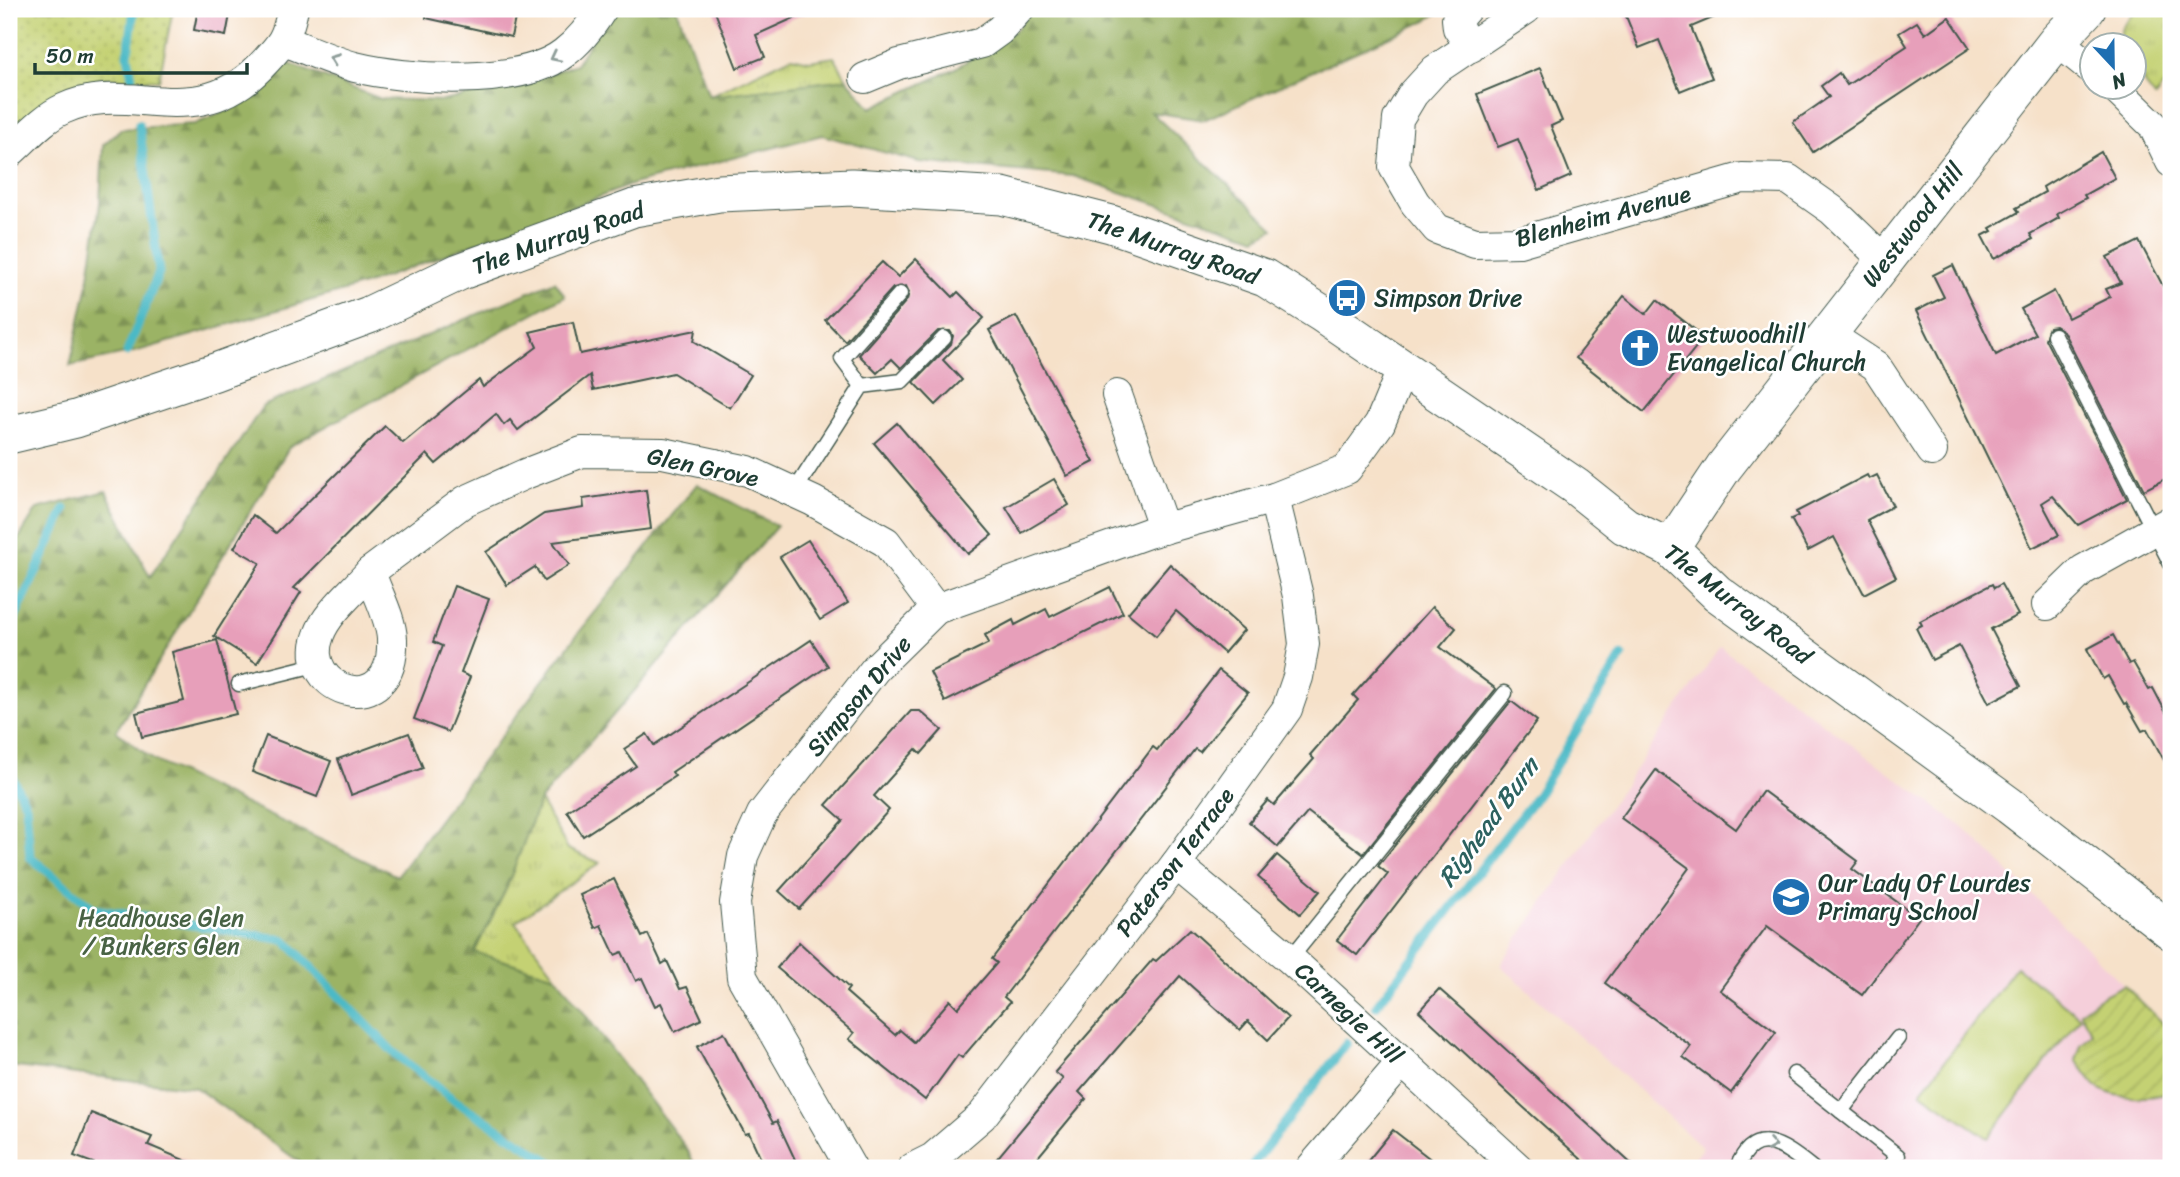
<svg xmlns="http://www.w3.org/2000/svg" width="2180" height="1177" font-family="Sriracha,sans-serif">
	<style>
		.built { fill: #f5cfda }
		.grass { fill: url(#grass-tufts); stroke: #728754; stroke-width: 2 }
		.forest { fill: url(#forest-firs); stroke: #5d784c; stroke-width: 2 }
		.park { fill: url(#park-dots); stroke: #728754; stroke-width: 2 }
		.garden { fill: url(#garden-furrows); stroke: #728754; stroke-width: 2 }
		.pitch { fill: #c4d173; stroke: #728754; stroke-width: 2 }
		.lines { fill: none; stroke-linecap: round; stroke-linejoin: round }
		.stream { stroke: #4cb9c6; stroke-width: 9 }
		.building { fill: #e79fba }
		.service-casing { stroke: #3f564a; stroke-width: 17 }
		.minor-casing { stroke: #3f564a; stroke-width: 32 }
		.tertiary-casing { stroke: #3f564a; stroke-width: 39 }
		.service { stroke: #fff; stroke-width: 14 }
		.minor { stroke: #fff; stroke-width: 30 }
		.tertiary { stroke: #fff; stroke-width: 37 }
		.oneway { stroke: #8f9e9a }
		.labels { text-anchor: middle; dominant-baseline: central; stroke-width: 5; stroke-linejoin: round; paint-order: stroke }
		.street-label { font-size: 24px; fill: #1f3d34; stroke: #fff }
		.poi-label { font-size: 24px; fill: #1f3d34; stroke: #fff; text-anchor: start }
		.park-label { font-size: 24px; fill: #486244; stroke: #fff }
		.water-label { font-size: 26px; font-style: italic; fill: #2c6260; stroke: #fff }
	</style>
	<defs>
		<pattern id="grass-tufts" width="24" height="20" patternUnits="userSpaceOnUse" patternTransform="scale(1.75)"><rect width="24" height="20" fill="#c4d173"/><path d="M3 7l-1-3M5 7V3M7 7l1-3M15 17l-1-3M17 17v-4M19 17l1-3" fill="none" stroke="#a8b464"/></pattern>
		<pattern id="forest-firs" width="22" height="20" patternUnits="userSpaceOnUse" patternTransform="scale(1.75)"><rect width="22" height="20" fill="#9bb365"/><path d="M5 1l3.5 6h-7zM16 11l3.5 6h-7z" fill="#7e9354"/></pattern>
		<pattern id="park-dots" width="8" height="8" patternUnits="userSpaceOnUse" patternTransform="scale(1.75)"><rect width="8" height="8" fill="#c4d173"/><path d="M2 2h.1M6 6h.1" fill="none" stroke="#a8b464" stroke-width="1.8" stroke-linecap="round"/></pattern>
		<pattern id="garden-furrows" width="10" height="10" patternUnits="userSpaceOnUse" patternTransform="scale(1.75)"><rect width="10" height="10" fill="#c4d173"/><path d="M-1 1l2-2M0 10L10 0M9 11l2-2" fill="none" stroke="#a8b464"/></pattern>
	</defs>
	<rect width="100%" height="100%" fill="#fff"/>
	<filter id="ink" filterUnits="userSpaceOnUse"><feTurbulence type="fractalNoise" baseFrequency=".0143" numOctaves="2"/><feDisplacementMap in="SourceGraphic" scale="14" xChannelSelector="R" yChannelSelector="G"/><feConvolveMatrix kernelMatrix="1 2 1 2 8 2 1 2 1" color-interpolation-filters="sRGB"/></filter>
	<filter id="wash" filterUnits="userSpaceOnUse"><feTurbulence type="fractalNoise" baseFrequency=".00686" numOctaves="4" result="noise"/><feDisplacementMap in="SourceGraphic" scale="28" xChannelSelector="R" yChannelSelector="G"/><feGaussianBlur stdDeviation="1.57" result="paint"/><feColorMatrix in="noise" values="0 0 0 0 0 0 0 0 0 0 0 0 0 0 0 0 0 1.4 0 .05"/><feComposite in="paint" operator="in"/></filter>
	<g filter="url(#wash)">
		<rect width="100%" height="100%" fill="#f6e1c9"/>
		<polygon class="built" points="1720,647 1964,828 2171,1031 2171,1168 1685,1168 1703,1148 1500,965"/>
		<g class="grass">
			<polygon points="2136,9 2171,9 2171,77 2155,97 2135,71 2134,46 2118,45 2122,27"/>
			<polygon points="791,57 809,61 834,57 847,79 709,96"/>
			<polygon points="540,800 568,849 600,863 515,922 556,976 474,953 506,889"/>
		</g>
		<g class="forest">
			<polygon points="612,9 677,9 709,96 847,79 871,108 954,69 1017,29 1029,9 1444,9 1427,20 1204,120 1151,112 1274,228 1256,238 1073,176 919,162 822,135 636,183 367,284 134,352 70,366 88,284 100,203 103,145 121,129 195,124 246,103 282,61 381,99 443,101 533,80 576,64"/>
			<polygon points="555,281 565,296 290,446 116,731 155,761 397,876 573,640 697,484 777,526 540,800 506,889 474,952 556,976 687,1149 696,1168 308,1168 196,1088 9,1066 9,554 37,509 106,491 150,577 263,406"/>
		</g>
		<polygon class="park" points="9,9 173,9 159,80 101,78 9,129"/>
		<path class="garden" d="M2124,985L2171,1031L2170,1093C2149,1098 2116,1101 2097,1087C2089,1080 2082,1068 2076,1060L2081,1045L2092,1033L2080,1012L2098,998Z"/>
		<polygon class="pitch" points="2016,967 2080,1017 1988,1138 1921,1092"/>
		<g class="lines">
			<g class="stream">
				<polyline points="132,78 128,55 134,9"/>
				<polyline points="127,352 159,272 139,124"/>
				<polyline points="9,631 65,509"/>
				<polyline points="9,772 26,805 30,857 94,909 285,940 393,1052 454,1100 560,1168"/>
				<polyline points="1376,1006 1538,794 1622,656"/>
				<polyline points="1250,1168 1347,1043"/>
			</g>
		</g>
		<g id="blocks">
			<g class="building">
				<polygon points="198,9 231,9 226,36 194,30"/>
				<polygon points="427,9 517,9 511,37 426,18"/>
				<polygon points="714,9 814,9 756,35 765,57 737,68"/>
				<polygon points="1623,9 1734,9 1691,27 1712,78 1680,91 1659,40 1639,48"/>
				<polygon points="1949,17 1970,48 1813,152 1793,122 1829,97 1821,86 1839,73 1847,85 1907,46 1899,33 1917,22 1925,34"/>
				<polygon points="1540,68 1562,121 1551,126 1571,176 1539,190 1518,139 1498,147 1477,94"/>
				<polygon points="2101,152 2115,178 2084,195 2086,198 2057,214 2059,218 2030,234 2033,239 1994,259 1982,236 1992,231 1990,228 2019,212 2016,208 2045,192 2043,187"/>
				<polygon points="2139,241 2171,301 2171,476 2144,490 2063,331 2055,326 2049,327 2045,339 2127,499 2078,525 2053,496 2042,503 2059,535 2032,548 1916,311 1944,297 1933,275 1953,265 1996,355 2035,334 2021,309 2054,291 2068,318 2110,297 2106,289 2121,283 2107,257"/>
				<polygon points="916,259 953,297 958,292 984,318 943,360 962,380 936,405 914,382 951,344 953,336 950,331 938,331 901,368 892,359 877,373 859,355 907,300 909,292 906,286 893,288 845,341 825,320 882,262 898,277"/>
				<polygon points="1624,296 1646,314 1657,300 1704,337 1644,412 1576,358"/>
				<polygon points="1016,316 1094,462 1067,476 989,330"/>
				<polygon points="573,322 580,354 696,330 694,341 751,375 730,408 673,373 593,390 590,375 518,430 510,420 504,425 496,414 436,464 427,454 294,588 301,592 257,663 214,636 260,563 234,548 253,515 276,533 385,426 403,443 479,380 483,387 537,347 530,332"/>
				<polygon points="897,423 992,535 968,554 874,443"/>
				<polygon points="1867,475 1869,479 1877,475 1893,506 1867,520 1896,577 1864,594 1834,537 1808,551 1791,519 1798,516 1796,512"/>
				<polygon points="1054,479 1069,505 1022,533 1006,507"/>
				<polygon points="646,490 651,529 553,542 569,565 544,581 535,567 507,585 486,552 544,514 584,508 583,499"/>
				<polygon points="808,540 848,603 820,620 780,557"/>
				<polygon points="1170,564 1244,630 1224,653 1176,611 1156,636 1128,613"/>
				<polygon points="1992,584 1994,588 2001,584 2018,615 1991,629 2021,686 1989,703 1959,646 1932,660 1916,628 1922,625 1920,621"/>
				<polygon points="454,586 489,599 461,673 470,677 448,732 414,719 442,646 433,642"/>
				<polygon points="1110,587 1123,613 945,702 930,672 989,643 985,635 1013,620 1015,625 1046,609 1050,617"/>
				<polygon points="1432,607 1456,628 1440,647 1496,689 1363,854 1308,812 1278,847 1249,822 1268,800 1274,805 1314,759 1310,755 1358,700 1353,695"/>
				<polygon points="2113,635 2129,664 2133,662 2149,690 2153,688 2171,722 2171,773 2147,729 2142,731 2126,703 2124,704 2108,676 2103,679 2087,649"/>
				<polygon points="217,640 236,714 142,737 136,713 184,701 172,652"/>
				<polygon points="811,640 828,666 672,772 675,776 583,836 567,811 636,766 624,749 647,734 654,745"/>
				<polygon points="1219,670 1248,693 1200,752 1195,749 1004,997 1010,1002 962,1058 958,1055 925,1100 849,1039 854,1033 777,968 799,942 849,988 846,992 895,1035 900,1030 914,1042 950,1000 958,1008 997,963 992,959 1153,747 1157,750"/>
				<polygon points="1511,701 1537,721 1357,955 1337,940 1388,874 1378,866"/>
				<polygon points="911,711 920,711 942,730 921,754 916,749 874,796 889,810 799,909 779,891 843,820 826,805"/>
				<polygon points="409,733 423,768 351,795 338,759"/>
				<polygon points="266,736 331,761 317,797 252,772"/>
				<polygon points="1656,770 1736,829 1763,791 1858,861 1852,869 1919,918 1862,995 1767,926 1720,990 1776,1032 1731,1093 1683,1057 1691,1046 1605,983 1689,868 1621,818"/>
				<polygon points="1277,855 1320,891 1300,914 1258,877"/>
				<polygon points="614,879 642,937 648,934 662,964 667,961 680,989 687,987 702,1019 675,1032 661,1003 655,1006 642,978 636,981 622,952 615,955 601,925 595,928 580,895"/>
				<polygon points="1190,929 1288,1018 1268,1040 1248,1021 1240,1030 1180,976 1079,1092 1086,1099 1029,1168 989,1168 1063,1079 1055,1072 1153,959 1156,961"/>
				<polygon points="1439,989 1466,1013 1636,1168 1591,1168 1522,1106 1419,1011"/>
				<polygon points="724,1032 773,1123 777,1121 799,1168 765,1168 749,1133 745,1134 714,1078 697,1047"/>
				<polygon points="91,1113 152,1137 148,1145 203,1168 106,1168 74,1156"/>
				<polygon points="1393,1130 1442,1168 1362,1168"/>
			</g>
		</g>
	</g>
	<g filter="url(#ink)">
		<use href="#blocks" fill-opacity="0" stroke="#3f564a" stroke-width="2"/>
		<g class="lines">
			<g class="service-casing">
				<g id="service">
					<polyline points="2054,335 2171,564"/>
					<polyline points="862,386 842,359 900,294"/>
					<polyline points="794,492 862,386 902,381 944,338"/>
					<polyline points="239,684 319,664"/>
					<polyline points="1290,959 1505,693"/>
					<polyline points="1794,1074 1898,1156 1889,1168"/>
					<polyline points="1841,1111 1898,1038"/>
					<path d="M1737,1168C1755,1122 1786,1148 1812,1168"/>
				</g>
			</g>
			<g class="minor-casing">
				<g id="minor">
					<polyline points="1466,9 1457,19 1458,28 1471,47"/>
					<polyline points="1526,9 1435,70 1413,94 1398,119 1394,167 1415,203 1437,229 1475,243 1519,242 1742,178 1788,179 1832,210 1884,260"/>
					<path d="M285,41C308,50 332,61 355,67C407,80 520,87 564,53C580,41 592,25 602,9"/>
					<polyline points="2057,41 2092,69"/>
					<polyline points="865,78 899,64 982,43 1000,30 1019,9"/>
					<polyline points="2115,88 2153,125 2171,162"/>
					<path d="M9,153C25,139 43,118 63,109C129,78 194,134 260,67C282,44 286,41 293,9"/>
					<polyline points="1829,335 1876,366 1932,451"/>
					<polyline points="1117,395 1164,529"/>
					<polyline points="370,572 465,501 525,474 582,452 663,453 748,471 813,501 886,542 936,609"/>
					<path d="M370,572C377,593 391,618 392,639C396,724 297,692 319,635C327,612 354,591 370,572Z"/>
					<polyline points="2047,605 2083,570 2171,521"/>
					<polyline points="1176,864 1290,959 1518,1168"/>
					<polyline points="851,1168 742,977 735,903 743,856 762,814 876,668 936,609 1148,533 1274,498 1347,469 1380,423 1403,368"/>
					<polyline points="913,1168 933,1158 982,1116 1176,864 1287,709 1298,677 1304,644 1298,596 1274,498"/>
					<polyline points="1311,1168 1402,1062"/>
				</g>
			</g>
			<g class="tertiary-casing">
				<g id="tertiary">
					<polyline points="9,435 76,419 215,372 369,315 459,272 634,208 719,193 852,187 1002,196 1111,224 1265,278 1321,313 1575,486 1625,526 1670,548 1717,593 2010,806 2171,931"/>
					<polyline points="1670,548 1724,467 2057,41 2087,9"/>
				</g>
			</g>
			<use href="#service" class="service"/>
			<use href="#minor" class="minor"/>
			<use href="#tertiary" class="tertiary"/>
		</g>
		<defs><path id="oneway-chevron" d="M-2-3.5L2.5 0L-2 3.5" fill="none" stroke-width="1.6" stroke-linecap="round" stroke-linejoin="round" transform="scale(1.75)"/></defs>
		<g class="oneway">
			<use href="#oneway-chevron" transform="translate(555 57) rotate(153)"/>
			<use href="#oneway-chevron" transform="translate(334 59) rotate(-159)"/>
			<use href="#oneway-chevron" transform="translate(1772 1145) rotate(10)"/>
		</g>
	</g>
	<defs>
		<g id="bus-disc" transform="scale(2.0125)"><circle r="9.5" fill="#1f6fb2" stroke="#fff"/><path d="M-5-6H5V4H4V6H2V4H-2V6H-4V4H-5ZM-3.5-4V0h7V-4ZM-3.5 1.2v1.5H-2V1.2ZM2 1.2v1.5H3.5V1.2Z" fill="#fff"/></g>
		<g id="church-disc" transform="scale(2.0125)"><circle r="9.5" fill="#1f6fb2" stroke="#fff"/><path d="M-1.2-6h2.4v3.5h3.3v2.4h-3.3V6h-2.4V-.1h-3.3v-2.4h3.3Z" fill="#fff"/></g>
		<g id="school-disc" transform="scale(2.0125)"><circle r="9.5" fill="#1f6fb2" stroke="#fff"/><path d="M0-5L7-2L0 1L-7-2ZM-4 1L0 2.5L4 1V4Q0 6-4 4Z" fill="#fff"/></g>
	</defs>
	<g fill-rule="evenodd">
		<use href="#bus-disc" x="1347" y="298"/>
		<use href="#church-disc" x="1640" y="348"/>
		<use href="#school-disc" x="1791" y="897"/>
	</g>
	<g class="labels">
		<g class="street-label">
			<text transform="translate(1603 216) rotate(-15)">Blenheim Avenue</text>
			<text transform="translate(1913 225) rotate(-52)">Westwood Hill</text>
			<text transform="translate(558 238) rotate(-19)">The Murray Road</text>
			<text transform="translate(1173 248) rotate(19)">The Murray Road</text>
			<text transform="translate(703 467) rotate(12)">Glen Grove</text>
			<text transform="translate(1738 604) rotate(38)">The Murray Road</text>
			<text transform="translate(859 696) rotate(-50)">Simpson Drive</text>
			<text transform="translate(1175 862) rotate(-53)">Paterson Terrace</text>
			<text transform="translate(1349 1013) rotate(43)">Carnegie Hill</text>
		</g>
		<g class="poi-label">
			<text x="1374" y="298">Simpson Drive</text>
			<text x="1667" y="334">Westwoodhill<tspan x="1667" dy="28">Evangelical Church</tspan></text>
			<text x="1818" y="883">Our Lady Of Lourdes<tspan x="1818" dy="28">Primary School</tspan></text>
		</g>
		<g class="park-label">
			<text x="161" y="918">Headhouse Glen<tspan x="161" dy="28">/ Bunkers Glen</tspan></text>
		</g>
		<g class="water-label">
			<text transform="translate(1488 822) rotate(-54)">Righead Burn</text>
		</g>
	</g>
	<rect width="2180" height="1177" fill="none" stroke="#fff" stroke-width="35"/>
	<g transform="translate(2113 66) rotate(158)"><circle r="33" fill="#ffffff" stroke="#a5b1ae" stroke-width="2"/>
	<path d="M0-5L12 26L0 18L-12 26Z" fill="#1f6fb2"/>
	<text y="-10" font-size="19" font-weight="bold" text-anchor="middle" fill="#1f3d34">N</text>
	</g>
	<path d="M35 63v10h212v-10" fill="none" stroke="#1f3d34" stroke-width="3.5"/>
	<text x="46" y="63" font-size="21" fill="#1f3d34" stroke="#ffffff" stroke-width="5" paint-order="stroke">50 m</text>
</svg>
